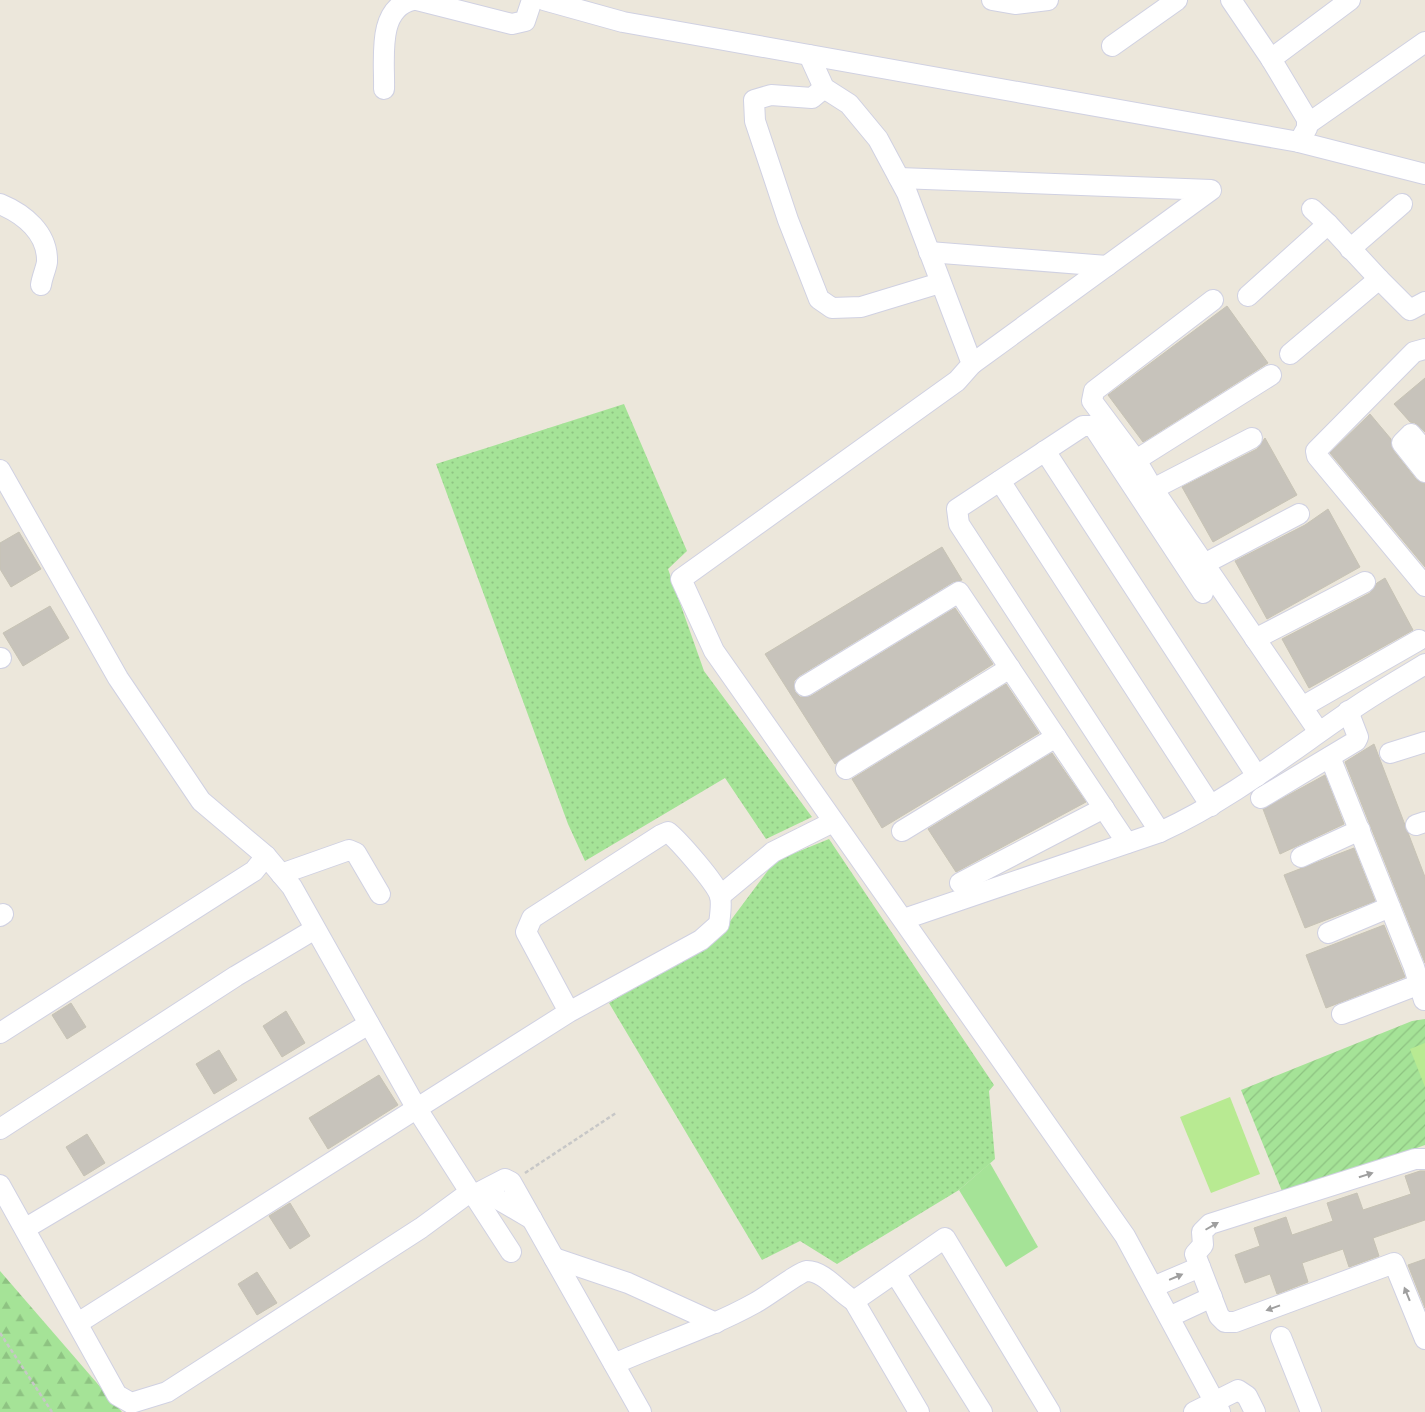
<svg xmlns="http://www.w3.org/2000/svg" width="1425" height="1412" font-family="Jost,sans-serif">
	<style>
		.grass { fill: url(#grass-dots) }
		.forest { fill: url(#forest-firs) }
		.park { fill: #a5e397 }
		.garden { fill: url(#garden-furrows) }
		.pitch { fill: #b8ea92 }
		.building { fill: #c7c3bb; stroke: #c7c3b5 }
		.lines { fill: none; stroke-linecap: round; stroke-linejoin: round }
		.minor-casing { stroke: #d0d1e2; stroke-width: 22 }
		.path { stroke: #c7c7c7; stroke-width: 2.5; stroke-dasharray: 4 2.5; stroke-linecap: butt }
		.minor { stroke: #fff; stroke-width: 20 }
		.oneway { fill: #9f9f9f }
	</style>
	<defs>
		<pattern id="grass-dots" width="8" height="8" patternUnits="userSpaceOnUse" patternTransform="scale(1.25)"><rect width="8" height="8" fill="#a5e397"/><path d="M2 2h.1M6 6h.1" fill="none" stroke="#8ec382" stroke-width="1.8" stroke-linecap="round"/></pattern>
		<pattern id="forest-firs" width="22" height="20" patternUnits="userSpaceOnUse" patternTransform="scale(1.25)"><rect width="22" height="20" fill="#a5e397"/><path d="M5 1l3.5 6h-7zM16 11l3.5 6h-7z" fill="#8ec382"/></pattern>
		<pattern id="garden-furrows" width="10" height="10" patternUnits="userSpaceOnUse" patternTransform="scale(1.25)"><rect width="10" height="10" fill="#a5e397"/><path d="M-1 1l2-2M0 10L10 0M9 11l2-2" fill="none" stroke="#8ec382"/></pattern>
	</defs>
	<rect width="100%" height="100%" fill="#ece7db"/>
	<g class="grass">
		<polygon points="624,404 687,551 668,569 704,671 812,817 766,839 725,778 585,861 568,824 436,464"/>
		<polygon points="829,839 994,1085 989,1091 995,1159 959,1190 837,1264 800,1241 762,1260 609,1003 719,936 775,861"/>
	</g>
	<polygon class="forest" points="0,1271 122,1412 0,1412"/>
	<polygon class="park" points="990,1163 1038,1247 1006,1267 959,1190"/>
	<polygon class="garden" points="1425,1019 1425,1145 1284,1196 1241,1090 1412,1021"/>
	<g class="pitch">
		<polygon points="1425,1043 1425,1087 1410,1049"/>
		<polygon points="1230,1097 1260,1174 1211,1193 1180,1117"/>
	</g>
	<g class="building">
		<polygon points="1227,306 1268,363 1143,442 1108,395"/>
		<polygon points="1425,378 1425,432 1415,423 1410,422 1394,404"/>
		<polygon points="1370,414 1391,439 1393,450 1416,479 1425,484 1425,567 1330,453"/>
		<polygon points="1265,438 1297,495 1213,542 1182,487 1257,449"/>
		<polygon points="1328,509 1360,567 1267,619 1235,561 1305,525"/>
		<polygon points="19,532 41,569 11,587 0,569 0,543"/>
		<polygon points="942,547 962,580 953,582 799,676 794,681 795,692 800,697 811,696 955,608 993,664 835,764 765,654"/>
		<polygon points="1385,578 1413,630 1309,688 1282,639 1370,593 1377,583"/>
		<polygon points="50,606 69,638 23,666 3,633"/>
		<polygon points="1006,684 1039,733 882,828 852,779"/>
		<polygon points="1374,744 1425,877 1425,963 1345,762"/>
		<polygon points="1052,753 1086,802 956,872 928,829"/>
		<polygon points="1325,775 1344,824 1280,854 1263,809"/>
		<polygon points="1354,848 1375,901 1305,928 1284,875"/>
		<polygon points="1384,925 1405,977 1326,1008 1306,955"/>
		<polygon points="71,1003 86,1027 67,1039 52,1015"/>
		<polygon points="286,1011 305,1043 282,1057 263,1026"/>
		<polygon points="219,1050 237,1080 214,1094 196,1064"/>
		<polygon points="379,1075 398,1105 328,1149 309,1118"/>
		<polygon points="87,1134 105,1163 84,1176 66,1147"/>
		<polygon points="1420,1171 1425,1171 1425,1220 1373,1238 1379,1256 1349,1267 1343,1249 1302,1263 1308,1282 1277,1294 1270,1274 1245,1283 1235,1255 1260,1246 1254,1228 1286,1217 1292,1235 1333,1221 1327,1203 1357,1193 1363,1210 1411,1194 1405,1176"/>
		<polygon points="290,1203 310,1236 290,1249 269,1216"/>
		<polygon points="1425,1259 1425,1308 1408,1265"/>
		<polygon points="257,1272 277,1303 257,1315 238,1284"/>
	</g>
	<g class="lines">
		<g class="minor-casing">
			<g id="minor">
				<polyline points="417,0 512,24 525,21 532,0"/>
				<polyline points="544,0 623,22 1299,142 1425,174"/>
				<polyline points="992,0 1015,4 1048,0"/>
				<polyline points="1231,0 1271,59 1307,119 1307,128 1299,142"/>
				<polyline points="1112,46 1177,0"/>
				<polyline points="809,55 824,88 849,104 878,139 907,193 972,364 957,381 681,579 714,651 1125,1236 1220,1412"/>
				<polyline points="1271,59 1350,0"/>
				<polyline points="824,88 812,98 771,95 754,100 755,121 788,220 819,299 832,308 861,307 940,283"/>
				<path d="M384,89C385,61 376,8 413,0"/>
				<polyline points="1309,123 1425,42"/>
				<polyline points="899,178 1211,190 972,364"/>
				<path d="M0,204C24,214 48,233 47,262C46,269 42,277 41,285"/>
				<polyline points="1312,209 1328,224"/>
				<polyline points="1350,249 1402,204"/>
				<polyline points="929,252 1107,266"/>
				<polyline points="1248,296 1328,224 1379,279"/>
				<polyline points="1213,300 1094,391 1092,401 1136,460 1153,489 1319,732"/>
				<polyline points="1425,349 1414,352 1316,451 1317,456 1425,586"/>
				<polyline points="1290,354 1379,279 1410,310 1425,302"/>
				<polyline points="1045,451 1257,776"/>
				<polyline points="1425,451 1411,434 1402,443 1425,472"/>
				<polyline points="1136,460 1271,375"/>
				<polyline points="0,470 118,678 201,801 266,856 292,887 417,1109 470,1192 474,1195 505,1179 511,1182 641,1412"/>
				<polyline points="1000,481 1211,806"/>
				<polyline points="1153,489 1252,438"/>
				<polyline points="1204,564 1299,514"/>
				<polyline points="1255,639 1365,582"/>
				<polyline points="0,658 1,658"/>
				<polyline points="805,686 959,592 1127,843"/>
				<polyline points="1302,707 1419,640"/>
				<polyline points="1390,753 1425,742"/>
				<polyline points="1330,757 1414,967 1424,1000"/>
				<polyline points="846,769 1010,668"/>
				<polyline points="1261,798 1356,741 1358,737 1348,711"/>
				<polyline points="1416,825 1425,822"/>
				<polyline points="902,831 1056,737"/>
				<polyline points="1160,832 959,524 957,509 1083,426 1093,426 1203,593"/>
				<polyline points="1301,857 1360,830"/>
				<polyline points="281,874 349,850 356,853 380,894"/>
				<polyline points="960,883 1104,808"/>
				<polyline points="720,896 773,852 833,822"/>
				<polyline points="0,916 3,914"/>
				<path d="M904,919L1160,832C1228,801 1286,755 1347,713C1372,695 1399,680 1425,664"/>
				<polyline points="1328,933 1390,907"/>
				<polyline points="1342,1014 1420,984"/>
				<polyline points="0,1033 254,871 266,856"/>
				<polyline points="0,1129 236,976 315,929"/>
				<polyline points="1425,1159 1415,1159 1210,1224 1202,1232 1203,1245 1195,1254 1219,1316 1225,1322 1235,1322 1394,1263 1425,1339"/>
				<polyline points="0,1185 117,1395 131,1403 167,1392 421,1228 470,1192"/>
				<polyline points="484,1191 532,1219"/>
				<polyline points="474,1195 511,1252"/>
				<polyline points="26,1228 369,1024"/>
				<polyline points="554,1258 628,1283 716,1323"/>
				<polyline points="895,1273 982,1412"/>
				<polyline points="1153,1287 1200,1267"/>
				<polyline points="1169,1317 1212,1297"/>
				<path d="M78,1323L569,1012L701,940L719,924C720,916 722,904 720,896C716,883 679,841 668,832L661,835L532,918L526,932L569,1012"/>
				<polyline points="1281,1337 1311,1412"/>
				<path d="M614,1364C661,1343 710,1328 755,1303C765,1298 799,1272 807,1271C824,1271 839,1292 854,1301"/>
				<polyline points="919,1412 854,1301 945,1238 1050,1412"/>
				<polyline points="1194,1412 1238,1390 1247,1396 1255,1412"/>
			</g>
		</g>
		<g class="path">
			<polyline points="525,1173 616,1113"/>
			<polyline points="0,1333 52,1412"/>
		</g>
		<use href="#minor" class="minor"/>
	</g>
	<defs><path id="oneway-solid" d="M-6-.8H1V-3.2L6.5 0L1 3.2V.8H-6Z" transform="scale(1.25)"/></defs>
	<g class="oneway">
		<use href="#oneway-solid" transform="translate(1366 1175) rotate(-18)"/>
		<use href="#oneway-solid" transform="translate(1212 1226) rotate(-30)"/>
		<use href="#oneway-solid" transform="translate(1176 1277) rotate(-23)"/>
		<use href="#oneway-solid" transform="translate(1407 1294) rotate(-112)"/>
		<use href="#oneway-solid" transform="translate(1273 1308) rotate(160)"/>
	</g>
</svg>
